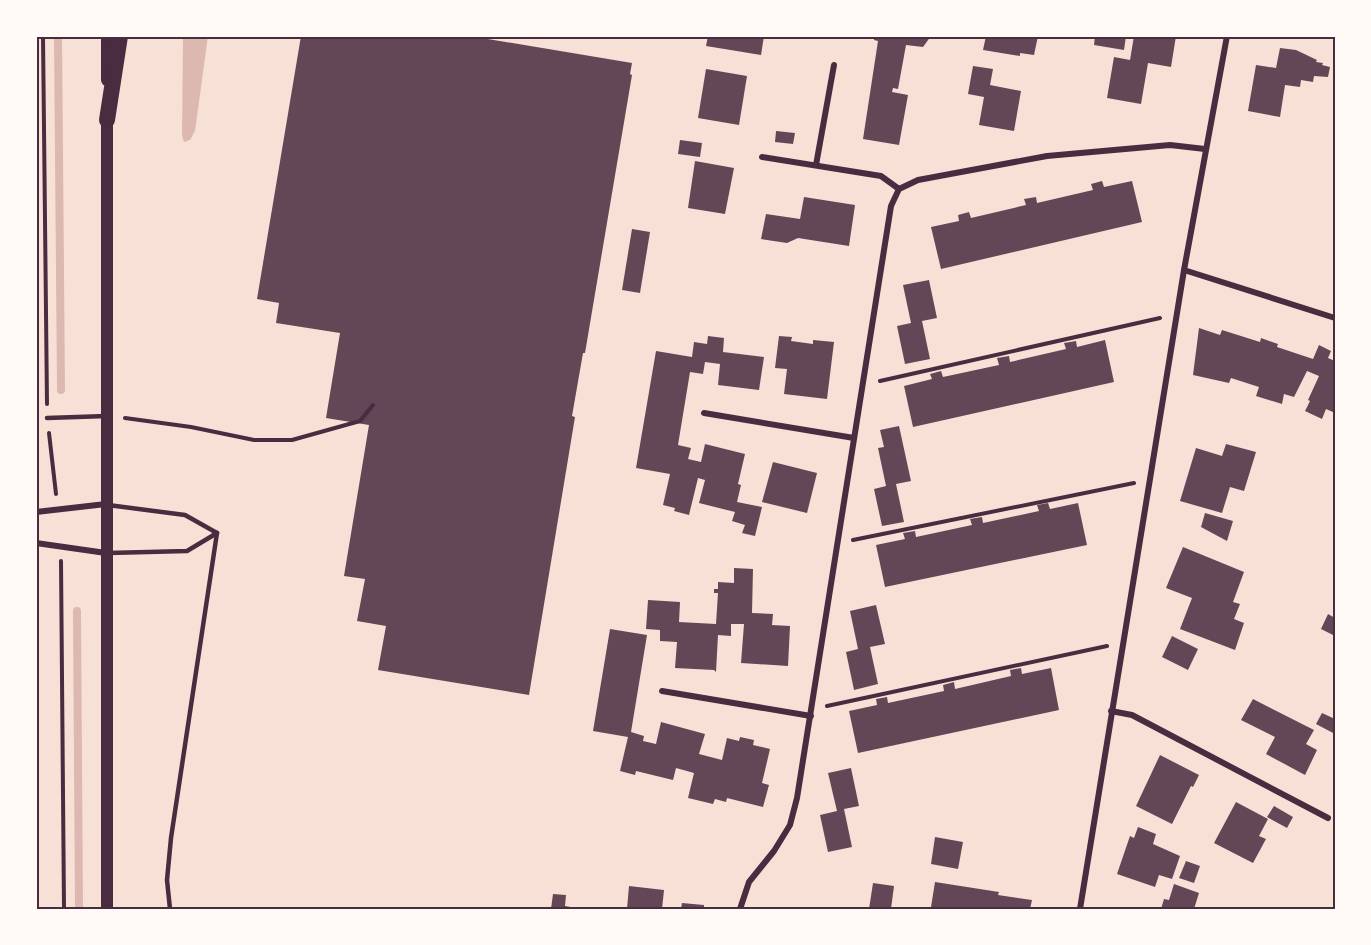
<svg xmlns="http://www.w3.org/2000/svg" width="1371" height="945" font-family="Roboto,sans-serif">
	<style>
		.water { fill: #dcb8b0 }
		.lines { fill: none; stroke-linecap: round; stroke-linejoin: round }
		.stream { stroke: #dcb8b0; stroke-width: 8 }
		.building { fill: #644757 }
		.path { stroke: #4a2c40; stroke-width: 4 }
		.service { stroke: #4a2c40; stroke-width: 4.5 }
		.minor { stroke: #4a2c40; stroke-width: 6 }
		.secondary { stroke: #4a2c40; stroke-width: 12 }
		.trunk { stroke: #4a2c40; stroke-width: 16 }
		.neatline { fill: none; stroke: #4a2c40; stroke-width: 2 }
	</style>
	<rect width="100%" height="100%" fill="#f7e1d7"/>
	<polygon class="water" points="183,36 208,36 195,131 190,140 184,142 182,135"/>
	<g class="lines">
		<g class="stream">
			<polyline points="58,36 61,390"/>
			<polyline points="77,611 79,909"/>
		</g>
	</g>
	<g class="building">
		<polygon points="301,36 470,36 632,63 630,74 632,75 585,353 583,353 572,416 575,417 529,695 378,670 386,626 357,621 365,579 344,576 369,425 326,418 340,333 276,323 279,303 257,299"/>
		<polygon points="708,36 764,36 761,55 706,46"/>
		<polygon points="874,36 931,36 923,47 906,45 898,89 893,88 892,92 908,95 899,145 863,139 878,41 874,40"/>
		<polygon points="986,36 1038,36 1034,55 1020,53 1020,56 983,50"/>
		<polygon points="1095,36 1126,36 1124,50 1094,45"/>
		<polygon points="1134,36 1176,36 1171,67 1148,63 1141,104 1107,98 1114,57 1130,60"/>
		<polygon points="1280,48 1296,50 1317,60 1316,62 1323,63 1322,65 1330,67 1328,77 1314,76 1313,82 1301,80 1300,87 1285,85 1280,117 1248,111 1256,65 1276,68"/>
		<polygon points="973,66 993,69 990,85 1021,91 1014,131 979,125 984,97 968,94"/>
		<polygon points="706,69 747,76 739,125 698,118"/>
		<polygon points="776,131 795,133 793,144 775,142"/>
		<polygon points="680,140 702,143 700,157 678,154"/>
		<polygon points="695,161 734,168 725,214 688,208"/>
		<polygon points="1102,181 1104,187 1132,181 1142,222 941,269 931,227 959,221 958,215 969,212 971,218 1026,205 1024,199 1036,197 1037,203 1093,190 1091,184"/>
		<polygon points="804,197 855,205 849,246 798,238 787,243 761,239 766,214 800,219"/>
		<polygon points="632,229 650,232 640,293 622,290"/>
		<polygon points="929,280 937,318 922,321 930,359 905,364 897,326 911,323 903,285"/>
		<polygon points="1199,328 1220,335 1222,330 1260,342 1261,338 1278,344 1277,347 1313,359 1319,345 1331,351 1328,358 1335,361 1335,413 1326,409 1322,419 1305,411 1310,401 1308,400 1319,376 1307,371 1294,397 1284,394 1282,404 1256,396 1259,387 1231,378 1229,383 1193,375"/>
		<polygon points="708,336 724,338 723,352 764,357 759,390 718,385 720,364 705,362 703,374 690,372 678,445 691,448 688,459 701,462 705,444 745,454 738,484 741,485 737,502 762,507 755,536 742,533 745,525 732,521 735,512 699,503 705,480 698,478 689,515 674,511 675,508 663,505 670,474 636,468 656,351 692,357 694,342 707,344"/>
		<polygon points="779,336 792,337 791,341 813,344 813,340 834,342 827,399 784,394 787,369 775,368"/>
		<polygon points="1105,340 1114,382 913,427 904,386 932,379 930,374 941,371 943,377 999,365 997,358 1009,356 1010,362 1066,349 1064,343 1076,341 1077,347"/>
		<polygon points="899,426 911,481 896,484 904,522 882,526 874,489 886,486 878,448 884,447 880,430"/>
		<polygon points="1226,444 1256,452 1244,491 1230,487 1222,513 1180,501 1196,448 1222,456"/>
		<polygon points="773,462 817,473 807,513 762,502"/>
		<polygon points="1048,503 1050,509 1078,503 1087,545 885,587 876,545 905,539 903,533 915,531 916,537 972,525 970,519 982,517 983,523 1039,511 1037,505"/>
		<polygon points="1205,513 1233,521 1227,541 1201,527"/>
		<polygon points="1183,547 1244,572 1233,602 1240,604 1234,619 1244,623 1235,650 1180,629 1192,598 1166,588"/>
		<polygon points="734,568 753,569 752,613 773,614 772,625 790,626 788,666 741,663 744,624 731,624 731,636 718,635 716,672 714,670 675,668 677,642 660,641 660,630 646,629 648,600 680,602 679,622 716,624 718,593 714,593 714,589 718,589 718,582 734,583"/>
		<polygon points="876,605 885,644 870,647 878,684 854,690 846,652 858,649 850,611"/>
		<polygon points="1328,614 1335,618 1335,636 1321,629"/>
		<polygon points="610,629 647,635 631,732 644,736 643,741 656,744 661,722 705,734 699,754 722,760 727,738 739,741 740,737 754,740 753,745 770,749 762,783 769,785 763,807 727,798 726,802 715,799 713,804 688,798 694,773 676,768 673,780 636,771 635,775 620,771 628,737 593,731"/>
		<polygon points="1172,636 1198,649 1188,670 1162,657"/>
		<polygon points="1021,668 1022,674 1051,668 1059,710 858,753 849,711 877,705 876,699 887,697 888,703 944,691 943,685 954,682 955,689 1011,676 1010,670"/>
		<polygon points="1253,699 1314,730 1306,744 1317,750 1305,775 1266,754 1275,737 1241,720"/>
		<polygon points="1322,713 1335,719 1335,734 1316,724"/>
		<polygon points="1160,755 1199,775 1193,787 1191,786 1172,824 1136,806"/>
		<polygon points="851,768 859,806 844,809 852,847 828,852 820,815 837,811 828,773"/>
		<polygon points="1236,802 1268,819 1259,836 1266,839 1253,863 1214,843"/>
		<polygon points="1274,806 1293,817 1287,828 1267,817"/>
		<polygon points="1138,827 1156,834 1153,844 1180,856 1172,879 1159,875 1155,887 1117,874 1130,836 1134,838"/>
		<polygon points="935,837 963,842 958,869 931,864"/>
		<polygon points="1186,861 1200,866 1194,883 1179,878"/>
		<polygon points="935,882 999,892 998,895 1032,900 1030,909 934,909 931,907"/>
		<polygon points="873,883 894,886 891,909 869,909"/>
		<polygon points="1174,884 1199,893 1194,909 1161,909 1164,899 1169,900"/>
		<polygon points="629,886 664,890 662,909 627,909"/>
		<polygon points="553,894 566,895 565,906 582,909 551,909"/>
		<polygon points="682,903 704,905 704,909 681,909"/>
	</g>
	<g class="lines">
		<g class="path">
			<polyline points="43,36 47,404"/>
			<polyline points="880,381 1160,318"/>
			<polyline points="125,418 191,427 254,440 292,440 360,421 373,405"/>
			<polyline points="49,433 56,494"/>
			<polyline points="853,540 1134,483"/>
			<polyline points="61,561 64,909"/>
			<polyline points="827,706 1107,646"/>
		</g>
		<g class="service">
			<polyline points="47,418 107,416"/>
			<polyline points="108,505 185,515 217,533"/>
			<polyline points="108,553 187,551 217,533"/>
			<polyline points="170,909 167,880 171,838 217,533"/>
		</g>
		<g class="minor">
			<polyline points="762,157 881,176 899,189"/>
			<polyline points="816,165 834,65"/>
			<polyline points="1184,270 1335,318"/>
			<polyline points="704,413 854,438"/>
			<polyline points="36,512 106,504"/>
			<polyline points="36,543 106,553"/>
			<polyline points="662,691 811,716"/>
			<polyline points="1111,711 1132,715 1328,818"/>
			<polyline points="740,909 749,882 774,851 790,825 797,798 891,206 899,189 918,180 1047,156 1170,145 1205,149"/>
			<polyline points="1080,909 1184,270 1227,36"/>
		</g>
		<g class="secondary">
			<polyline points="107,36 107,80"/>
			<polyline points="107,909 107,112"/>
		</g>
		<polyline class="trunk" points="107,120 120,36"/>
	</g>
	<rect width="1371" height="945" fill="none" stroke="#fffaf5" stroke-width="75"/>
	<rect x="38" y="38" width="1296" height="870" class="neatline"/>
</svg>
